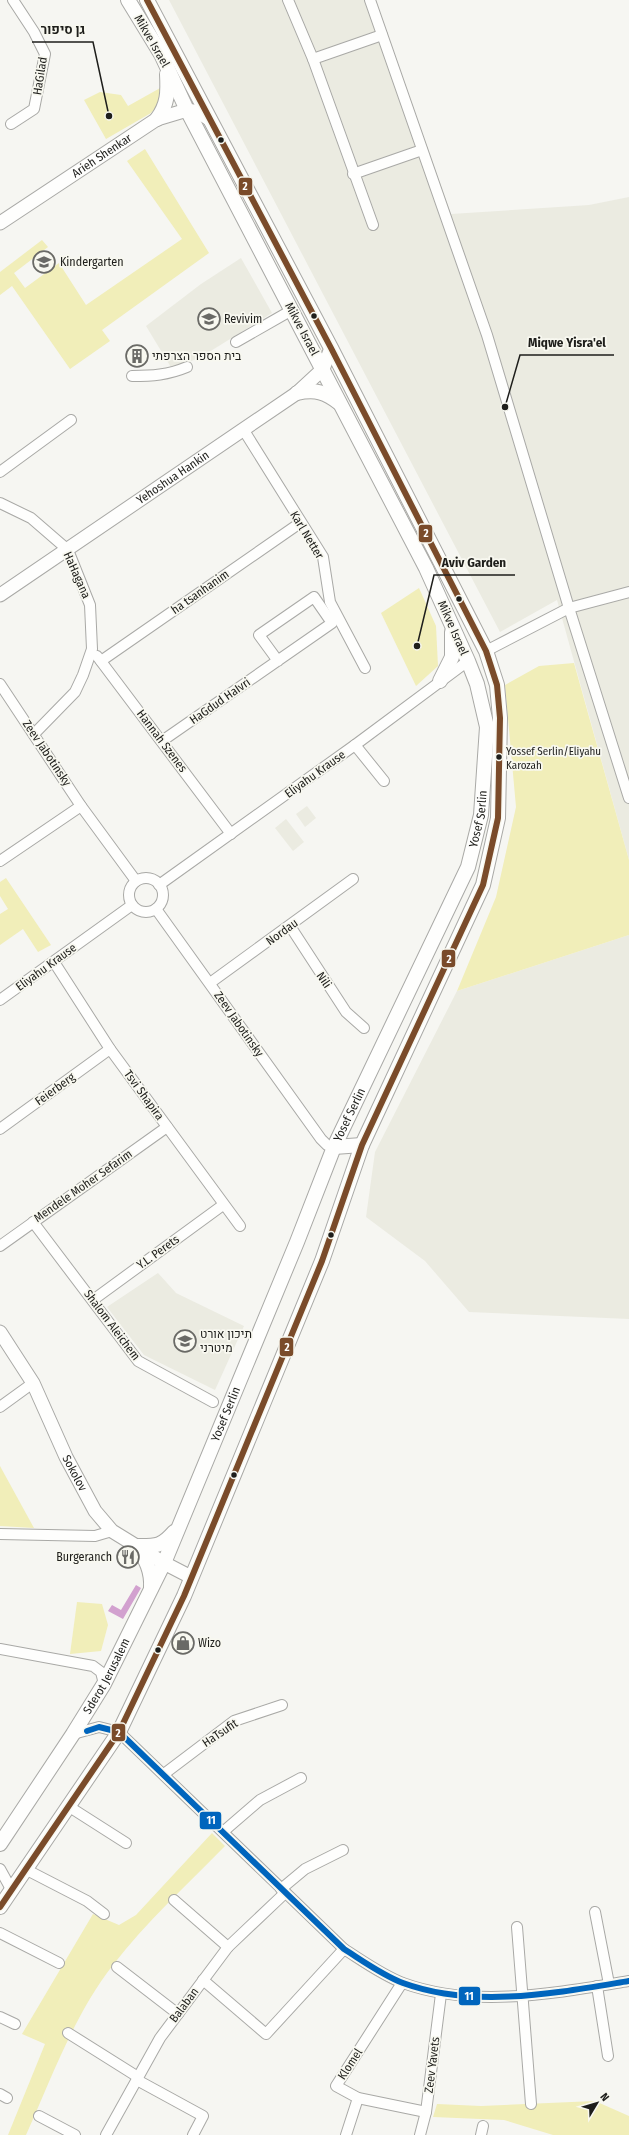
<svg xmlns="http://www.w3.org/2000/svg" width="629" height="2135" font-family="'Fira Sans Condensed',Heebo,sans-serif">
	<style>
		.built { fill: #ebebe1 }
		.green { fill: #f1eeb9 }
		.water { fill: #d2a1cf }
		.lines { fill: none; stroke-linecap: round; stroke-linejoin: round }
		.minor-casing { stroke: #a9a9a6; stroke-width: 12 }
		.tertiary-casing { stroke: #a9a9a6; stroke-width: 15 }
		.secondary-casing { stroke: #a9a9a6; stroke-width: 16 }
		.minor { stroke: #fefefd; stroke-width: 10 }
		.tertiary { stroke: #fefefd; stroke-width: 13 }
		.secondary { stroke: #fefefd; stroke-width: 14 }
		.bus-1-casing { stroke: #f8f8f0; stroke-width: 9 }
		.bus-2-casing { stroke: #f8f8f0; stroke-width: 9 }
		.bus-1 { stroke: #7a4b2a; stroke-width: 6 }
		.bus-2 { stroke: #0065bd; stroke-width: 6 }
		.bus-dot { fill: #1e1e1b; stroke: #f8f8f0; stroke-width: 1.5 }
		.labels { text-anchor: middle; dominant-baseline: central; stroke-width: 3.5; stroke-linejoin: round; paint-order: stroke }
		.bus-label { font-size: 11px; fill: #1e1e1b; stroke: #f8f8f0; text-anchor: start }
		.street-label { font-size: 12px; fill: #1e1e1b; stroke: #f8f8f0 }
		.poi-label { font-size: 12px; fill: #1e1e1b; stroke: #f8f8f0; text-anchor: start }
		.leader { fill: none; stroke: #1e1e1b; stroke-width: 1.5 }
		.callout-dot { fill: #1e1e1b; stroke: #f8f8f0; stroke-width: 1.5 }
		.callout-label { font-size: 13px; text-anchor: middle; font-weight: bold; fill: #1e1e1b; stroke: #f8f8f0; stroke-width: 3.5; stroke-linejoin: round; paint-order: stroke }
		.line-badge { stroke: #f8f8f0; stroke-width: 1.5 }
		.badge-label { font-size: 11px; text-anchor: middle; font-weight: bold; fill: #fff }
	</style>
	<rect width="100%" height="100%" fill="#f6f6f2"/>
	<g class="built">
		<polygon points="169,0 375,0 451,214 589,205 629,197 629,860 557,600 500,632"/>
		<polygon points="45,252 54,263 43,271 35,261"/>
		<polygon points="241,258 272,313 201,357 172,369 146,326 201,284"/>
		<polygon points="307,806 316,818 305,827 296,814"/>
		<polygon points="286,819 304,842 293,851 275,828"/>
		<polygon points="629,935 629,1319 469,1312 425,1261 366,1217 375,1152 457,991"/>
		<polygon points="158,1273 176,1293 244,1326 215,1390 144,1355 107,1307"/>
	</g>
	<g class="green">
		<polygon points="162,87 159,104 151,113 106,139 84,100 100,92 121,95 128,106"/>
		<polygon points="145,149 209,253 102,330 110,341 70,369 12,286 0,295 0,272 42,240 48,247 14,273 25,288 59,263 86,305 182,239 127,161"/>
		<polygon points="419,588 436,626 438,666 416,686 381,613"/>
		<polygon points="574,663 629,860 629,935 457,991 496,897 516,807 505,685 539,666"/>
		<polygon points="6,878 51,945 38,952 23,929 0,945 0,914 8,909 0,896 0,882"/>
		<polygon points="0,1466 34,1528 0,1526"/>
		<polygon points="77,1602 102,1604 108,1625 101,1651 70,1654"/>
		<path d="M212,1833L225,1846C187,1885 146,1922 113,1965C74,2015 52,2077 26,2135H8L45,2044L22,2034L93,1914L119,1925L136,1915Z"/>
		<polygon points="595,2101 629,2116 629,2135 553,2135 504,2120 433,2117 437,2104 481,2106"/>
	</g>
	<polygon class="water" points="136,1585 141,1588 123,1619 108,1611 112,1605 121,1610"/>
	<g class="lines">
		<g class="minor-casing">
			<g id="minor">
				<polyline points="288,0 313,59 373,225"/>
				<polyline points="370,0 487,335 569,608 629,798"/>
				<polyline points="313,59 382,35"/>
				<polyline points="11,124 34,109 45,54 34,32 13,0"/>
				<polyline points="353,174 422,150"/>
				<polyline points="236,342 292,310"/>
				<path d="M132,376C152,376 168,375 187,367"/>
				<polyline points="243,429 323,557 330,602 365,668"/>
				<polyline points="0,472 71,420"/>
				<polyline points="0,503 31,518 68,550 90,605 92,649 83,675 75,692 34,734"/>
				<polyline points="486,651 569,608 629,592"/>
				<polyline points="97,656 231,834"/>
				<polyline points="101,661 300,523"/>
				<polyline points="0,684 81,806 136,881"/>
				<polyline points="162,741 332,623 314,597 259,635 278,661"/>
				<polyline points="355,745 384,781"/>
				<polyline points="0,861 81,806"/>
				<circle cx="146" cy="895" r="17"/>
				<polyline points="159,885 355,745 468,661"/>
				<polyline points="156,909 321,1139 327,1145 334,1147"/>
				<polyline points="290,926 346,1012 364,1028"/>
				<polyline points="54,962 110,1049 240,1226"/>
				<polyline points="210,983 353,879"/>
				<polyline points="0,1000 132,905"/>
				<polyline points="0,1129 110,1049"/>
				<polyline points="33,1222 138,1361 213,1402"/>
				<polyline points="0,1246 167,1127"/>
				<polyline points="93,1300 223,1205"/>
				<polyline points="0,1407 33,1383"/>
				<polyline points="0,1534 95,1536 112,1531"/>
				<polyline points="0,1649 93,1666 101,1672 104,1684"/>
				<path d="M73,1734L99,1727L119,1732L344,1949C363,1961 382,1975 403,1983C474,2009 556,1993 629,1981"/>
				<polyline points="164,1774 234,1721 282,1705"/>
				<polyline points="68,1806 126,1843"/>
				<polyline points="224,1831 260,1800 301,1778"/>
				<polyline points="0,1869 11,1889"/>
				<polyline points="25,1869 87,1901 104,1914"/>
				<polyline points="281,1889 305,1869 343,1850"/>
				<polyline points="174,1900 228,1947"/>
				<polyline points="595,1912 609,1984"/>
				<polyline points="517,1927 531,2104"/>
				<polyline points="0,1933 59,1963"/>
				<polyline points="117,1967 178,2014"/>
				<polyline points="203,1980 266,2034 344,1949"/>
				<polyline points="402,1983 336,2086 358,2098 426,2112"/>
				<polyline points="597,1986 608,2056"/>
				<polyline points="0,2017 15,2024"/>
				<polyline points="68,2033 138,2077"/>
				<polyline points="137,2080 203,2116 193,2135"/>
				<polyline points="0,2094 7,2098"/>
				<polyline points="39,2116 75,2135"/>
				<polyline points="106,2135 160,2038 228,1947 285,1893"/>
				<polyline points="346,2135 358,2098"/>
				<polyline points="420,2135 426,2112 441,1994"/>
				<polyline points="481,2135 483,2126"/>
			</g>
		</g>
		<g class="tertiary-casing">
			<g id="tertiary">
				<path id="s1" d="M0,223L157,119L187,110L198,112L209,119"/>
				<path id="s2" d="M0,595L297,393L323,369L331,348"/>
				<path id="s3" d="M0,1332L33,1383L66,1457L95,1511L112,1531L164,1563L191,1577"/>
			</g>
		</g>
		<g class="secondary-casing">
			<g id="secondary">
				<path d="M157,119C168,104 168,92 167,74"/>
				<path d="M297,393C315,389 326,392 339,403"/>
				<polyline points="440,681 452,657 452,632"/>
				<polyline points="334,1147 362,1145"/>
				<path d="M137,1546C156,1546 161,1547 174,1532"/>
				<path d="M137,1546C146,1560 152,1571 151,1588"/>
				<path id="s4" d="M0,1844L73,1734L104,1684L164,1563L297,1242L334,1147L468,867L481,815L487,727L477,684L468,661L426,568L187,110L161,54L128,0"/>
				<polyline points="0,1907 119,1732 184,1596 322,1261 362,1145 483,885 498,818 500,718 497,685 486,651 331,348 147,0"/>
			</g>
		</g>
		<use href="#minor" class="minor"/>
		<use href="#tertiary" class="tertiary"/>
		<use href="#secondary" class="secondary"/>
		<g class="bus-1-casing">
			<polyline id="bus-1" points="0,1907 119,1732 184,1596 322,1261 362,1145 483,885 498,818 500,718 497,685 486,651 331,348 147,0"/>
		</g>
		<g class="bus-2-casing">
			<path id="bus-2" d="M87,1731L99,1727L119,1732L344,1949C363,1961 382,1975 403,1983C474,2009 556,1993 629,1981"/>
		</g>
		<use href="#bus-1" class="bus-1"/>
		<use href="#bus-2" class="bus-2"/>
	</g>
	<defs>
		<g id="school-ring" transform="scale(1.15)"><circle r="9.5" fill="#f8f8f0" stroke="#6a6a66" stroke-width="1.5"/><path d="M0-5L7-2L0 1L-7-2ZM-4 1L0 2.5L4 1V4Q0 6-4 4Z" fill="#6a6a66"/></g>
		<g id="building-ring" transform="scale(1.15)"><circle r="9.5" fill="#f8f8f0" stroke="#6a6a66" stroke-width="1.5"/><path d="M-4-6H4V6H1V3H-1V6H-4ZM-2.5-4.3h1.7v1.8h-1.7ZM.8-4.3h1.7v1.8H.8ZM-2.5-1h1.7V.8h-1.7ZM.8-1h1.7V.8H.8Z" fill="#6a6a66"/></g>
		<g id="restaurant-ring" transform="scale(1.15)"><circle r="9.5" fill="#f8f8f0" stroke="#6a6a66" stroke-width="1.5"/><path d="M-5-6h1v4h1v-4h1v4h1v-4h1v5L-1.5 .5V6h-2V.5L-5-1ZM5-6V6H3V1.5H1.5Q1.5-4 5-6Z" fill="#6a6a66"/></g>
		<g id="shop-ring" transform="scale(1.15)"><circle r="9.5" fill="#f8f8f0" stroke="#6a6a66" stroke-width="1.5"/><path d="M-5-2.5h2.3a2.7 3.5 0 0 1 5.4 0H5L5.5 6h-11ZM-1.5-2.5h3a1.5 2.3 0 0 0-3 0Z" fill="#6a6a66"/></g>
	</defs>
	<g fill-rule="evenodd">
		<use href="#school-ring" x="44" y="262"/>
		<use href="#school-ring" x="209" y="319"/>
		<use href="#building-ring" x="137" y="356"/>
		<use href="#school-ring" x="185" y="1341"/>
		<use href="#restaurant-ring" x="128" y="1557"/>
		<use href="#shop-ring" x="183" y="1643"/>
	</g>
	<g class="bus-dot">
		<circle cx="221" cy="140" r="3.5"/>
		<circle cx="314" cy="316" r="3.5"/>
		<circle cx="459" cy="599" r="3.5"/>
		<circle cx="499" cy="757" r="3.5"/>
		<circle cx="331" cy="1235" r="3.5"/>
		<circle cx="234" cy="1475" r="3.5"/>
		<circle cx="158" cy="1650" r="3.5"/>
	</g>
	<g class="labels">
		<g class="bus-label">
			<text x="506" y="751">Yossef Serlin/Eliyahu<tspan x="506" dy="14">Karozah</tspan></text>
		</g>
		<g class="street-label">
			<text transform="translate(152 41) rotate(60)">Mikve Israel</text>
			<text transform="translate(40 76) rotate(-81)">HaGilad</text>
			<text stroke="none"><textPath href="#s1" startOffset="122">Arieh Shenkar</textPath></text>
			<text transform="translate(302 329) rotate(62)">Mikve Israel</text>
			<text stroke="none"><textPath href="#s2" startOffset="209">Yehoshua Hankin</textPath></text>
			<text transform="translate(307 535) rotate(59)">Karl Netter</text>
			<text transform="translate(77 575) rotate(66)">HaHagana</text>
			<text transform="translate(200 592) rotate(-35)">ha tsanhanim</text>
			<text transform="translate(453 628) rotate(66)">Mikve Israel</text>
			<text transform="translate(220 701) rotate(-35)">HaGdud HaIvri</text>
			<text transform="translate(162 741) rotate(53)">Hannah Szenes</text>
			<text transform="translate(47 753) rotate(56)">Zeev Jabotinsky</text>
			<text transform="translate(315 774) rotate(-36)">Eliyahu Krause</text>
			<text stroke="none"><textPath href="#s4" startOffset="1135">Yosef Serlin</textPath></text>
			<text transform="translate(282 932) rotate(-36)">Nordau</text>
			<text transform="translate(46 967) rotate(-36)">Eliyahu Krause</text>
			<text transform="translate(324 980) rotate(56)">Nili</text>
			<text transform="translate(239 1024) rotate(55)">Zeev Jabotinsky</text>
			<text transform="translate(55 1089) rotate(-36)">Feierberg</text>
			<text transform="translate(144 1095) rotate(54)">Tsvi Shapira</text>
			<text stroke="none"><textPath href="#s4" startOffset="811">Yosef Serlin</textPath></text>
			<text transform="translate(83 1186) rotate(-35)">Mendele Moher Sefarim</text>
			<text transform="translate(158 1252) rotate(-36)">Y.L. Perets</text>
			<text transform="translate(112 1325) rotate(53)">Shalom Aleichem</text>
			<text stroke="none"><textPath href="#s4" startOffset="487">Yosef Serlin</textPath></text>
			<text stroke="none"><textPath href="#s3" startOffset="160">Sokolov</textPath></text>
			<text stroke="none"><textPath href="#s4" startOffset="199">Sderot Jerusalem</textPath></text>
			<text transform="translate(220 1733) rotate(-34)">HaTsufit</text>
			<text transform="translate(184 2005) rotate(-53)">Balaban</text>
			<text transform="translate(350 2064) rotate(-57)">Klomel</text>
			<text transform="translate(432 2065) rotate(-83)">Zeev Yavets</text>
		</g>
		<g class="poi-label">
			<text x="60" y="262">Kindergarten</text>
			<text x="224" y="319">Revivim</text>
			<text x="152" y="356">בית הספר הצרפתי</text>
			<text x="200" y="1334">תיכון אורט<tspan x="200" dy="14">מיטרני</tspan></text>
			<text x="112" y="1557" text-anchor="end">Burgeranch</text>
			<text x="198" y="1643">Wizo</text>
		</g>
	</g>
	<path class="leader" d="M109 116L93 42H32M505 407L520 355H614M417 646L434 575H515"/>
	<g class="callout-dot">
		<circle cx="109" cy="116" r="4"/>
		<circle cx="505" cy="407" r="4"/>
		<circle cx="417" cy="646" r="4"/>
	</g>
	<g class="callout-label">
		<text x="63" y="34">גן סיפור</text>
		<text x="567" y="347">Miqwe Yisra'el</text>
		<text x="474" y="567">Aviv Garden</text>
	</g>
	<g class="line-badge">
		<rect x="238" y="177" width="15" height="19" rx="4" fill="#7a4b2a"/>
		<rect x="418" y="524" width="15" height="19" rx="4" fill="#7a4b2a"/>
		<rect x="441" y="949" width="15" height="19" rx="4" fill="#7a4b2a"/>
		<rect x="279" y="1337" width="15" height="20" rx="4" fill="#7a4b2a"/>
		<rect x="111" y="1723" width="15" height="19" rx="4" fill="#7a4b2a"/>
		<rect x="199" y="1811" width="23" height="19" rx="4" fill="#0065bd"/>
		<rect x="458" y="1986" width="23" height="20" rx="4" fill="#0065bd"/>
	</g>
	<g class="badge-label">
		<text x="245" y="190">2</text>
		<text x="426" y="537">2</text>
		<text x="449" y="963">2</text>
		<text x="287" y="1351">2</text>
		<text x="118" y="1737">2</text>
		<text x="211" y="1824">11</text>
		<text x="469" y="2000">11</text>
	</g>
	<g transform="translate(597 2103) rotate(52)" stroke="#f8f8f0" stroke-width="3" paint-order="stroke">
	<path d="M0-3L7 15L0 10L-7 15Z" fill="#1e1e1b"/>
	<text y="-6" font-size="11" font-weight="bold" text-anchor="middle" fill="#1e1e1b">N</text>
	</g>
</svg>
